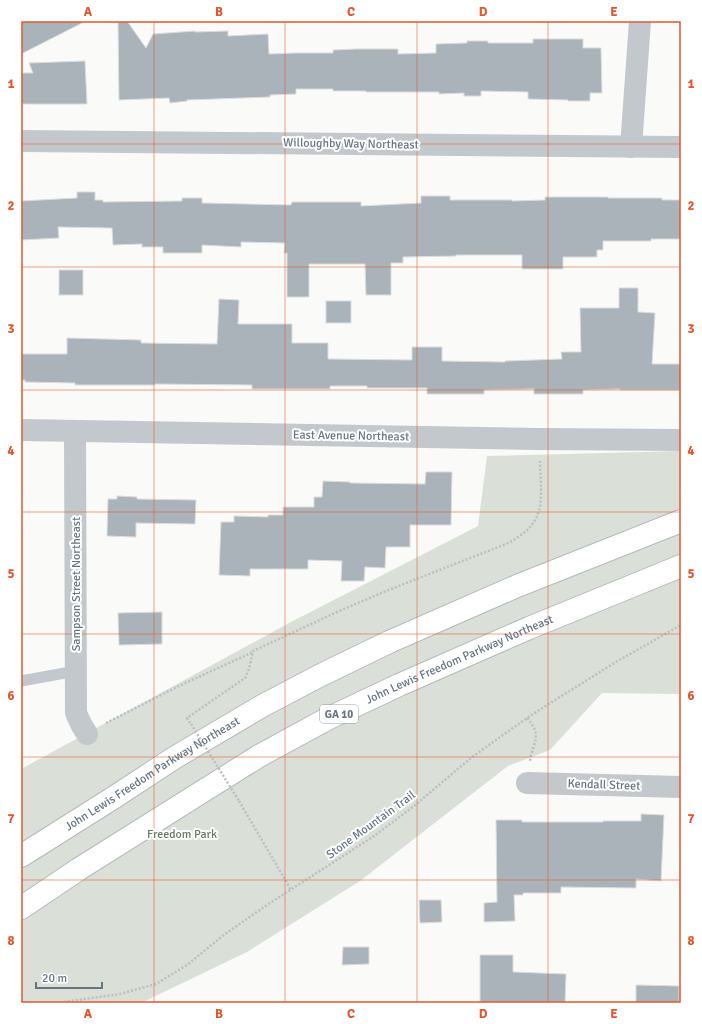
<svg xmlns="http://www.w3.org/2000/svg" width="702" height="1024" font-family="Signika,sans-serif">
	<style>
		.green { fill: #dadfd7 }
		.building { fill: #aab3b9; stroke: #dcdcda }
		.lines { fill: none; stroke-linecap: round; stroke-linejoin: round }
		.highway-casing { stroke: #b4b9bd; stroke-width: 24 }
		.path { stroke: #bbbfc2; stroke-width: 2.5; stroke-dasharray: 2 2; stroke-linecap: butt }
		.lane { stroke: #c3c8cc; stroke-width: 11 }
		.street { stroke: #c3c8cc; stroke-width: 22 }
		.highway { stroke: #fff; stroke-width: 22 }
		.path-bridge { stroke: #bbbfc2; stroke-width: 2.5; stroke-dasharray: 2 2; stroke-linecap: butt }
		.grid { fill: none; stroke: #e4572e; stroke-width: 1; stroke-opacity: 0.55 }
		.labels { text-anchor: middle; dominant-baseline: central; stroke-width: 4; stroke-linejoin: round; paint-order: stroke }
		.shield { fill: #fff; stroke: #939fa8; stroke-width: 1 }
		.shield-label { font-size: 11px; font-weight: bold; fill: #657683 }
		.street-label { font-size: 12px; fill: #657683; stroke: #fff }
		.park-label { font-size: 12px; fill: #687a64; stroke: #fff }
		.neatline { fill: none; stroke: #e4572e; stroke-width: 1.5 }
		.grid-label { font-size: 13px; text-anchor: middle; font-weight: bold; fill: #e4572e }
	</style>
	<rect width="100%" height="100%" fill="#fafaf8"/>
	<polygon class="green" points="681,451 681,694 602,693 550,750 508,766 360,881 247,952 141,1003 21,1003 21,769 291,622 478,526 487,456"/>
	<g class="building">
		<polygon points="21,21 86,21 21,54"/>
		<polygon points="118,21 127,21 146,48 153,34 195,31 195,32 228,31 228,36 268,34 269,54 295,53 333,53 333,50 356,49 398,49 398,54 436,53 436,44 467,43 467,41 488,41 488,43 533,43 533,39 583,39 583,48 601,48 602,93 590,93 590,101 568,101 568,100 528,99 528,92 481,91 481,96 464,96 464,93 439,94 439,92 366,92 366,91 333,91 333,89 296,89 296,94 270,95 270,97 187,100 187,101 170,103 169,98 119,100"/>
		<polygon points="85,61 87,104 21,104 21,73 33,73 29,63"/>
		<polygon points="77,192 95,192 95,200 103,200 103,202 182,201 182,198 202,198 202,203 291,205 292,202 361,202 361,206 421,203 421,196 450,196 450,200 512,200 512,201 545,200 545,197 608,197 608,198 662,198 662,200 681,200 681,239 651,239 651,241 603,241 603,250 597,250 597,257 563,257 563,269 522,269 522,255 456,255 456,256 403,257 403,263 391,263 391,295 366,295 365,264 309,264 309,297 287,297 287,253 284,253 285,243 241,242 241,247 202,245 202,253 163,253 163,247 142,247 142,244 113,245 112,228 58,227 59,238 21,240 21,201 77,198"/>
		<rect x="59" y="270" width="24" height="25"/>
		<polygon points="619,288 638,288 638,312 655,313 652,364 681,364 681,390 620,390 620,389 583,390 583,394 534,394 534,389 484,390 484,394 427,394 427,388 367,388 367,386 330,386 330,389 252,389 252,385 155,384 155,385 75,385 75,383 25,382 25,380 21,380 21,354 67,354 67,338 141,340 141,343 217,344 219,299 239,300 238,324 292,324 292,343 328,343 328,359 412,360 412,347 442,347 442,361 505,362 505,361 562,359 561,352 581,352 580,308 619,308"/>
		<rect x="326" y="301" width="25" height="22"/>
		<polygon points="426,472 452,472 451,525 410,525 410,547 386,547 385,568 365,567 364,581 341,581 342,561 308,560 308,569 250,569 250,576 219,575 221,522 234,522 234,516 268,517 268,515 283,515 283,507 314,507 314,497 322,497 323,481 350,482 350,483 425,484"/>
		<polygon points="117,496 137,497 137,499 196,500 195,524 136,523 136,537 107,536 108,499 117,499"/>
		<polygon points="162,612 162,644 119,645 118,613"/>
		<polygon points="641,814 664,815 661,881 636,879 636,888 561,887 561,893 523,893 523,895 514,895 515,921 484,922 484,903 497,902 496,820 522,820 522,822 603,822 603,821 641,821"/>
		<polygon points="419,900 441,900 442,922 420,923"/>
		<polygon points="343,947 369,947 369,964 342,965"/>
		<polygon points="480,955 513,955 513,972 566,974 565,1003 480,1003"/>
		<polygon points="636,985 679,986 679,1003 636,1003"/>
	</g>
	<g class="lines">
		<g class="highway-casing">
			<g id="highway">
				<path id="s1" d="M21,856L113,798L174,758L262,706L321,675L389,642L517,586L681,521"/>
				<path id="s2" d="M21,908L79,869L259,756L327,719L399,685L529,628L681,566"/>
			</g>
		</g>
		<g class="path">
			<path d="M527,718C543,736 533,741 530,761"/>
			<polyline points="106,723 179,686 253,652"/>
			<path d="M190,723L187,718L245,678L249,669L253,651L337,612L386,591L506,544C548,523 541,502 540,461"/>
			<polyline points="239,801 291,890"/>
			<polyline points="56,1003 120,994 156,984 187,965 225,934 270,903 374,836 414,806 472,757 527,718 547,705 616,662 681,625"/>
		</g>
		<polyline class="lane" points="21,681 76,671"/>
		<g class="street">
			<polyline points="21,141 681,147"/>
			<polyline points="631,147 640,21"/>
			<polyline points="21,430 540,439 681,440"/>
			<polyline points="75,431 76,713 81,724 87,734"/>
			<polyline points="527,783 681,787"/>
		</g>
		<use href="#highway" class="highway"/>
		<polyline class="path-bridge" points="191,724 239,801"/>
	</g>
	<path class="grid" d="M154,21V1003M285,21V1003M417,21V1003M548,21V1003M21,144H681M21,267H681M21,390H681M21,512H681M21,634H681M21,757H681M21,880H681"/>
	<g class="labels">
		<rect class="shield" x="320" y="705" width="38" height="18" rx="3"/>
		<g class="shield-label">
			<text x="339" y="714">GA 10</text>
		</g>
		<g class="street-label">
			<text transform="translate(351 144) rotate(1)">Willoughby Way Northeast</text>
			<text transform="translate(351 436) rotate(1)">East Avenue Northeast</text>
			<text transform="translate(76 584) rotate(-90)">Sampson Street Northeast</text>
			<text stroke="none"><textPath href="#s2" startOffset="505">John Lewis Freedom Parkway Northeast</textPath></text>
			<text stroke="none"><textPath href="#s1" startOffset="155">John Lewis Freedom Parkway Northeast</textPath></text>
			<text transform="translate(604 785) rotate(2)">Kendall Street</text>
			<text transform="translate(371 825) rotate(-36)">Stone Mountain Trail</text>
		</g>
		<g class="park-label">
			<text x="182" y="834">Freedom Park</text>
		</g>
	</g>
	<rect width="702" height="1024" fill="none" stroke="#ffffff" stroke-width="44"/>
	<path d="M36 982v6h66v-6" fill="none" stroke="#657683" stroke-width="2"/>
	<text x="42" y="982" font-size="12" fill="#657683" stroke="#ffffff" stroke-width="3" paint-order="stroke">20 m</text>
	<rect x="22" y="22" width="658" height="980" class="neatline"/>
	<g class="grid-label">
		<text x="88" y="16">A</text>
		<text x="219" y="16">B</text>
		<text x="351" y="16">C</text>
		<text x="483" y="16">D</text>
		<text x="614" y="16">E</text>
		<text x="11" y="88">1</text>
		<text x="691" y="88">1</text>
		<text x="11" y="210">2</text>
		<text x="691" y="210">2</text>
		<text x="11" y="333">3</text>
		<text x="691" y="333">3</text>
		<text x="11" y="455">4</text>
		<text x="691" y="455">4</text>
		<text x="11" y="578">5</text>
		<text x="691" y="578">5</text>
		<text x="11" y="700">6</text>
		<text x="691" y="700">6</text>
		<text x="11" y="823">7</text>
		<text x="691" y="823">7</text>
		<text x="11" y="945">8</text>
		<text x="691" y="945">8</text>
		<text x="88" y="1018">A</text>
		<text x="219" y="1018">B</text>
		<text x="351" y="1018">C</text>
		<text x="483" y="1018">D</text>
		<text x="614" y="1018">E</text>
	</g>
</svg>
